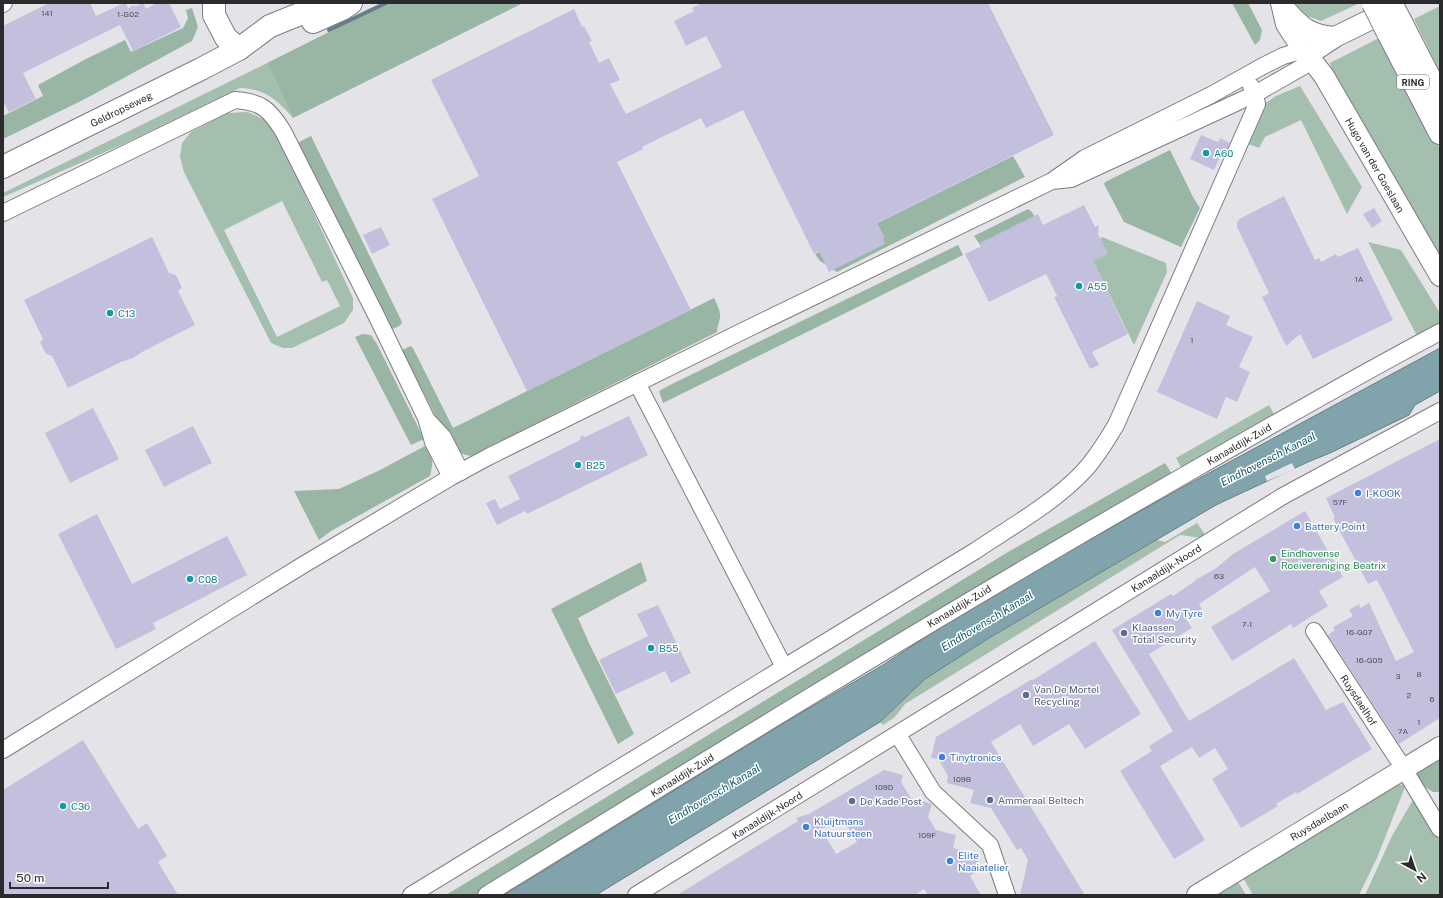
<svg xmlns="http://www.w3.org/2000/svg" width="1443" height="898" font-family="'Public Sans',sans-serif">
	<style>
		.green { fill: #a5bfae; fill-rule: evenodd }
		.forest { fill: #99b5a3 }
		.water { fill: #80a3ac; stroke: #667f86 }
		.pier { fill: #e4e4e8 }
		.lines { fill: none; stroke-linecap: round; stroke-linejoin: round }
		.stream { stroke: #667f86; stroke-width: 4 }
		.building { fill: #c3c0dd; fill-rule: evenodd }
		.minor-casing { stroke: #7d7c81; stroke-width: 18 }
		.tertiary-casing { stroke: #7d7c81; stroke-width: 22 }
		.secondary-casing { stroke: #7d7c81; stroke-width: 24 }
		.primary-casing { stroke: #7d7c81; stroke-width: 24 }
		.minor { stroke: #fff; stroke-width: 16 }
		.tertiary { stroke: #fff; stroke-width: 20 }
		.secondary { stroke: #fff; stroke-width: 22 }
		.primary { stroke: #fff; stroke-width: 22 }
		.primary-bridge-casing { stroke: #7d7c81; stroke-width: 24; stroke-linecap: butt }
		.primary-bridge { stroke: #fff; stroke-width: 22 }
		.culture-dot { fill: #0f9aa8; stroke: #fff; stroke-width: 1.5 }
		.shop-dot { fill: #3f7fe0; stroke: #fff; stroke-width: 1.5 }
		.leisure-dot { fill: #2e9e5b; stroke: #fff; stroke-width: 1.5 }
		.service-dot { fill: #5c6f8a; stroke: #fff; stroke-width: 1.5 }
		.labels { text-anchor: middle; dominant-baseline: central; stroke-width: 3; stroke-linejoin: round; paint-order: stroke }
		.number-label { font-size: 8px; fill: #515058 }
		.shield { fill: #fff; stroke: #6b6a6b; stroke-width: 1 }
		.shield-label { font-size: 9px; font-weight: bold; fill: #2b2a2c }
		.street-label { font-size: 10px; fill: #2b2a2c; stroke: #fff }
		.culture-label { font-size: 10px; fill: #0d838f; stroke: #fff; text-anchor: start }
		.shop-label { font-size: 10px; fill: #366cbe; stroke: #fff; text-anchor: start }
		.leisure-label { font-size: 10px; fill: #27864d; stroke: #fff; text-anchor: start }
		.service-label { font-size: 10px; fill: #4e5e75; stroke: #fff; text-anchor: start }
		.water-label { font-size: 11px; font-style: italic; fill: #105968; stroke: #fff }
	</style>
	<rect width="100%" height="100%" fill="#e4e4e8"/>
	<g class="green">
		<polygon points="1291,3 1360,3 1321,21 1310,17 1304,20"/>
		<polygon points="1440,6 1440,72 1414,19"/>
		<polygon points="1379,38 1440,149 1440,261 1334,75 1330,63"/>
		<path d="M267,63L293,118C277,100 266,89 240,88L121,145L3,197V193Z"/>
		<polygon points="1300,86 1362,187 1347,214 1301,120 1265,137 1259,148 1248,144 1261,106 1276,96"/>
		<path d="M247,112C263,118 269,122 278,136L353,298V310L344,323L292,348H283L271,343L184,172L180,157L182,143L191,132L228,113ZM282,201L322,282L327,280L340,306L277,337L224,230Z"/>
		<polygon points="1102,237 1166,263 1167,272 1134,345 1093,261 1099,240"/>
		<polygon points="1368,242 1401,250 1440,313 1440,318 1439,319 1440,323 1417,336"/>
		<polygon points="1269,405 1276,418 1183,471 1176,458"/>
		<polygon points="1197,523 1206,536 1202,538 1180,535 905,704 895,717 883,725 880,722 925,679 989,638 1157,540 1165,542"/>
		<polygon points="1393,784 1404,785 1405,787 1377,858 1359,895 1253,895 1242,876"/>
		<polygon points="1414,798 1440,841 1440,895 1365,895 1392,836"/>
		<polygon points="1237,880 1246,895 1212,895"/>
	</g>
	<g class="forest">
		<polygon points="387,3 523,3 293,118 267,63"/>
		<polygon points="1232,3 1248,3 1262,30 1260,40 1255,45"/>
		<polygon points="192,8 198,27 192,41 83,100 3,139 3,116 43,96 38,85 86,59 125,40 131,52 183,28 188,18 186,10"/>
		<polygon points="311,136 401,320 402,323 399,326 391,330 297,143"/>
		<polygon points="1170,150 1193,197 1200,208 1181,247 1124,222 1104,184 1105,182"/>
		<polygon points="1013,156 1025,177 837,272 820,261 815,254"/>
		<polygon points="1028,209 1032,212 1036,219 983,249 974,236"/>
		<polygon points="958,245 963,255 663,403 659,391 670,385"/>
		<path d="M714,298C717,305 721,311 720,318C719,323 717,327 717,332L471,456L458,453L448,440L402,350L411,346L414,350L453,428Z"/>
		<polygon points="363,334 371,335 377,344 424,439 411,445 355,337"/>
		<path d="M425,446C434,456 433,464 430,476L331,531L319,540L294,491L339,489L380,470Z"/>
		<polygon points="1165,463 1174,477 787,705 477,895 446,895 1008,552"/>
		<polygon points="641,562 647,581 578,618 589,643 634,734 618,744 551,609"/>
		<polygon points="1440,755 1440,792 1433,792 1416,781 1416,773"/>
	</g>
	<polygon class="water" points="1440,348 1440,391 1415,405 1409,415 1330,453 1308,462 1216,505 989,638 925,679 880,722 596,895 504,895 779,726 883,665 979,602 1185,486"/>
	<polygon class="pier" points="1292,463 1295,469 1267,481 1265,476"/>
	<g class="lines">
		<polyline class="stream" points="329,30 386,3"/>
	</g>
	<g class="building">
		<polygon points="49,3 90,3 96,16 124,3 126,3 128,8 134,5 135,7 143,3 146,9 157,3 169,3 181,27 133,51 120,25 55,57 23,73 36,99 9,112 3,101 3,26"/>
		<polygon points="702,3 988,3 1054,135 877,223 885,238 883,239 885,244 829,272 819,251 814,254 743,110 706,128 701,118 642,147 643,149 617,162 691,310 527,391 432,199 479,176 431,80 574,9 582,27 584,26 592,41 589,42 599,63 609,58 620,80 610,84 626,114 722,67 706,36 686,46 674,21 694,11 692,8"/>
		<polygon points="1201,135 1218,142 1220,138 1230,143 1225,154 1222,153 1214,170 1190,159"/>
		<polygon points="1284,196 1315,260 1319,258 1321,262 1336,254 1338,257 1358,248 1393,320 1313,359 1300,334 1286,346 1262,297 1269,293 1237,227 1237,222 1241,218"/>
		<polygon points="1084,205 1095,227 1099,225 1098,234 1108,254 1093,261 1128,334 1092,352 1099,365 1090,369 1054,297 1057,296 1046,274 989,302 965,254 982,246 980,243 1038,214 1043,225"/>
		<polygon points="1374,208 1382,221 1372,228 1363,214"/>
		<polygon points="381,227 390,245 372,254 363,235"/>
		<polygon points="152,237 169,273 176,275 182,288 178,291 195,325 142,352 133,358 121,362 68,388 52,356 46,354 40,342 43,339 24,300"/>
		<polygon points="1197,301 1230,316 1226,325 1253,337 1239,367 1250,372 1237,402 1226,397 1217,419 1157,392"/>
		<polygon points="93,408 119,459 70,483 45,433"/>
		<polygon points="629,416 648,455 527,514 525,511 497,525 486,503 495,499 500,509 520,499 508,476 580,440 581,435 585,437"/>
		<polygon points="193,426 212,463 164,487 145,450"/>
		<polygon points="1440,439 1440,718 1399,744 1328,635 1335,630 1333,627 1353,616 1349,610 1359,604 1360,608 1369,603 1396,661 1414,652 1377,580 1368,584 1333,518 1335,518 1326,498"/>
		<polygon points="1305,511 1343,577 1319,591 1328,606 1293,628 1291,624 1232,661 1211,627 1270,591 1255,567 1199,604 1202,609 1186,619 1192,628 1149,654 1189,721 1294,658 1326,710 1343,702 1372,749 1297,794 1296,792 1276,804 1278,806 1241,828 1212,779 1228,769 1215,748 1199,758 1192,747 1160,766 1205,840 1174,859 1120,771 1152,751 1149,746 1173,731 1112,630 1171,594 1173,596 1195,581 1195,580 1215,569 1233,554"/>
		<polygon points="97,514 132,584 227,536 247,575 153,623 156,629 116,649 58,534"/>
		<polygon points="658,605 691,673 671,683 665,671 616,694 599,660 648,636 637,614"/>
		<polygon points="1095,641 1141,714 1085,749 1069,724 1033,746 1020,724 991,742 1085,895 1020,895 1028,860 1021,848 1017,850 991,808 970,803 974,790 947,783 948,776 938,759 931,758 936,737 1032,679 1033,680"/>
		<polygon points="83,740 138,829 147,823 167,856 158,862 178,895 3,895 3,790"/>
		<path d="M884,770L903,775L901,782L911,798L932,804L928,817L936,830L956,835L953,848L980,855L978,862L982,868L970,876L981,895H928L924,889L915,895H677L798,821L796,818L809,814ZM842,817L857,842L836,854L821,829Z"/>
	</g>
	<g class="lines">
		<g class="minor-casing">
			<g id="minor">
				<polyline points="3,4 4,3"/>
				<path d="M3,213L235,100C262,102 269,109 283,131L376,315L426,418L433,442L451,477"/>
				<polyline points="637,383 784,667"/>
				<polyline points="429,422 443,437 461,472"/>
				<polyline points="1314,631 1404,769 1440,829"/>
				<polyline points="898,735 933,792 990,845 1007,895"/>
				<polyline points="3,750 303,565 451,477 490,456 747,329 1052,181 1085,158 1211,95 1263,66 1283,56 1297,52 1308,55 1304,66 1255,94 1071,179 1052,181"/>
				<path d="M411,895L975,551C1012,526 1052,504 1082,473C1096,459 1106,441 1116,425L1257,104L1255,94L1251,86"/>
				<path d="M486,895C717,753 947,611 1183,476C1268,427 1353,378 1440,332"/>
				<polyline points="636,895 1283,496 1440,411"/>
			</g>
		</g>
		<g class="tertiary-casing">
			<g id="tertiary">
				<polyline points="1281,3 1286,24 1297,41 1324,76 1440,276"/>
				<path d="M1286,10C1302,28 1310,35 1335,37"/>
				<polyline points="1308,55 1335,37 1394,8"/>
				<polyline points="1197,895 1440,747"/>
			</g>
		</g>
		<g class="secondary-casing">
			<g id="secondary">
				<polyline points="214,3 214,15 226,38 239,49"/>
				<polyline points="313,22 342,9 351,3"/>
				<polyline points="3,167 201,69 239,49 270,26 327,3"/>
			</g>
		</g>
		<g class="primary-casing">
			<g id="primary">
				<polyline points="1401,22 1440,98"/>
				<polyline points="1387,31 1440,133"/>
			</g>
		</g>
		<use href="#minor" class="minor"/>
		<use href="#tertiary" class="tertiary"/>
		<use href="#secondary" class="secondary"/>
		<use href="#primary" class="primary"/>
		<g class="primary-bridge-casing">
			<g id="primary-bridge">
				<polyline points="1373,3 1387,31"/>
				<polyline points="1391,3 1401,22"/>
			</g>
		</g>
		<use href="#primary-bridge" class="primary-bridge"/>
	</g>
	<g class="culture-dot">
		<circle cx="1206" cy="153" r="4"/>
		<circle cx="1079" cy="286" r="4"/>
		<circle cx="110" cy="313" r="4"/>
		<circle cx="578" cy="465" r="4"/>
		<circle cx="190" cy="579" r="4"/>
		<circle cx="651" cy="648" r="4"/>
		<circle cx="63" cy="806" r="4"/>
	</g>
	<g class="shop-dot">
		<circle cx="1358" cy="493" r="4"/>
		<circle cx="1297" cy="526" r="4"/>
		<circle cx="1158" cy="613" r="4"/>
		<circle cx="942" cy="757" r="4"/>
		<circle cx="806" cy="827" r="4"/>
		<circle cx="950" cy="861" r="4"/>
	</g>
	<circle class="leisure-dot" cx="1273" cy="559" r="4"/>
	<g class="service-dot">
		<circle cx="1124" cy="633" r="4"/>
		<circle cx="1026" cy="695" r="4"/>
		<circle cx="990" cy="800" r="4"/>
		<circle cx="852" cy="801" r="4"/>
	</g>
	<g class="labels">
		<g class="number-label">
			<text x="47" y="13">141</text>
			<text x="128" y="14">1-G02</text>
			<text x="1359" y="279">1A</text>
			<text x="1192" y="340">1</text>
			<text x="1340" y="502">57F</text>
			<text x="1219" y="576">63</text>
			<text x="1247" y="624">7-1</text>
			<text x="1359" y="632">16-G07</text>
			<text x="1369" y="660">16-G05</text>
			<text x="1419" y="674">8</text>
			<text x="1398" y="676">3</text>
			<text x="1409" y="695">2</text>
			<text x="1432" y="699">6</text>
			<text x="1419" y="722">1</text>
			<text x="1403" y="731">7A</text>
			<text x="962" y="779">109B</text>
			<text x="884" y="787">109D</text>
			<text x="927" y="835">109F</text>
		</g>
		<rect class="shield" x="1397" y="75" width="32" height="14" rx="3"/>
		<g class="shield-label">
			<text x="1413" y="82">RING</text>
		</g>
		<g class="street-label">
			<text transform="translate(121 109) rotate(-26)">Geldropseweg</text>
			<text transform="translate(1375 165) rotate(60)">Hugo van der Goeslaan</text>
			<text transform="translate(1239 444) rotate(-30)">Kanaaldijk-Zuid</text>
			<text transform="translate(1166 568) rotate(-32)">Kanaaldijk-Noord</text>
			<text transform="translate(959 606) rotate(-31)">Kanaaldijk-Zuid</text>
			<text transform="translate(1359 700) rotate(57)">Ruysdaelhof</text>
			<text transform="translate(682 775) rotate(-32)">Kanaaldijk-Zuid</text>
			<text transform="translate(767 815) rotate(-32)">Kanaaldijk-Noord</text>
			<text transform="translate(1319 821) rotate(-31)">Ruysdaelbaan</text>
		</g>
		<g class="culture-label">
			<text x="1214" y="153">A60</text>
			<text x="1087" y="286">A55</text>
			<text x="118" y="313">C13</text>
			<text x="586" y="465">B25</text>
			<text x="198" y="579">C08</text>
			<text x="659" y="648">B55</text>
			<text x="71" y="806">C36</text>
		</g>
		<g class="shop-label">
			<text x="1366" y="493">I-KOOK</text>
			<text x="1305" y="526">Battery Point</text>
			<text x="1166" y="613">My Tyre</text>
			<text x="950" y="757">Tinytronics</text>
			<text x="814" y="821">Kluijtmans<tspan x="814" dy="12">Natuursteen</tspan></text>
			<text x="958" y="855">Elite<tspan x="958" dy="12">Naaiatelier</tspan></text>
		</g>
		<g class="leisure-label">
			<text x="1281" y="553">Eindhovense<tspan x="1281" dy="12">Roeivereniging Beatrix</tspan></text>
		</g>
		<g class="service-label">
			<text x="1132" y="627">Klaassen<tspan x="1132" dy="12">Total Security</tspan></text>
			<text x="1034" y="689">Van De Mortel<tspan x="1034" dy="12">Recycling</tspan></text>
			<text x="998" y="800">Ammeraal Beltech</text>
			<text x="860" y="801">De Kade Post</text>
		</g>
		<g class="water-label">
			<text transform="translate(1268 459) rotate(-27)">Eindhovensch Kanaal</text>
			<text transform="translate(987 621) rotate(-31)">Eindhovensch Kanaal</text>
			<text transform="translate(714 794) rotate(-31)">Eindhovensch Kanaal</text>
		</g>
	</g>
	<rect width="1443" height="898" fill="none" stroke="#2b2a2c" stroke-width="8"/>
	<g transform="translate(1415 870) rotate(140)" stroke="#ffffff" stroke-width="3" paint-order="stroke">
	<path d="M0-3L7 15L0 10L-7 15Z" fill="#2b2a2c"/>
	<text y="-6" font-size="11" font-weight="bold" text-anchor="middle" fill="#2b2a2c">N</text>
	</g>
	<path d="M10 882v6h98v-6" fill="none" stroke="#2b2a2c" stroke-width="2"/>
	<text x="16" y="882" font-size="12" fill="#2b2a2c" stroke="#ffffff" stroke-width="3" paint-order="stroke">50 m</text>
</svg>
